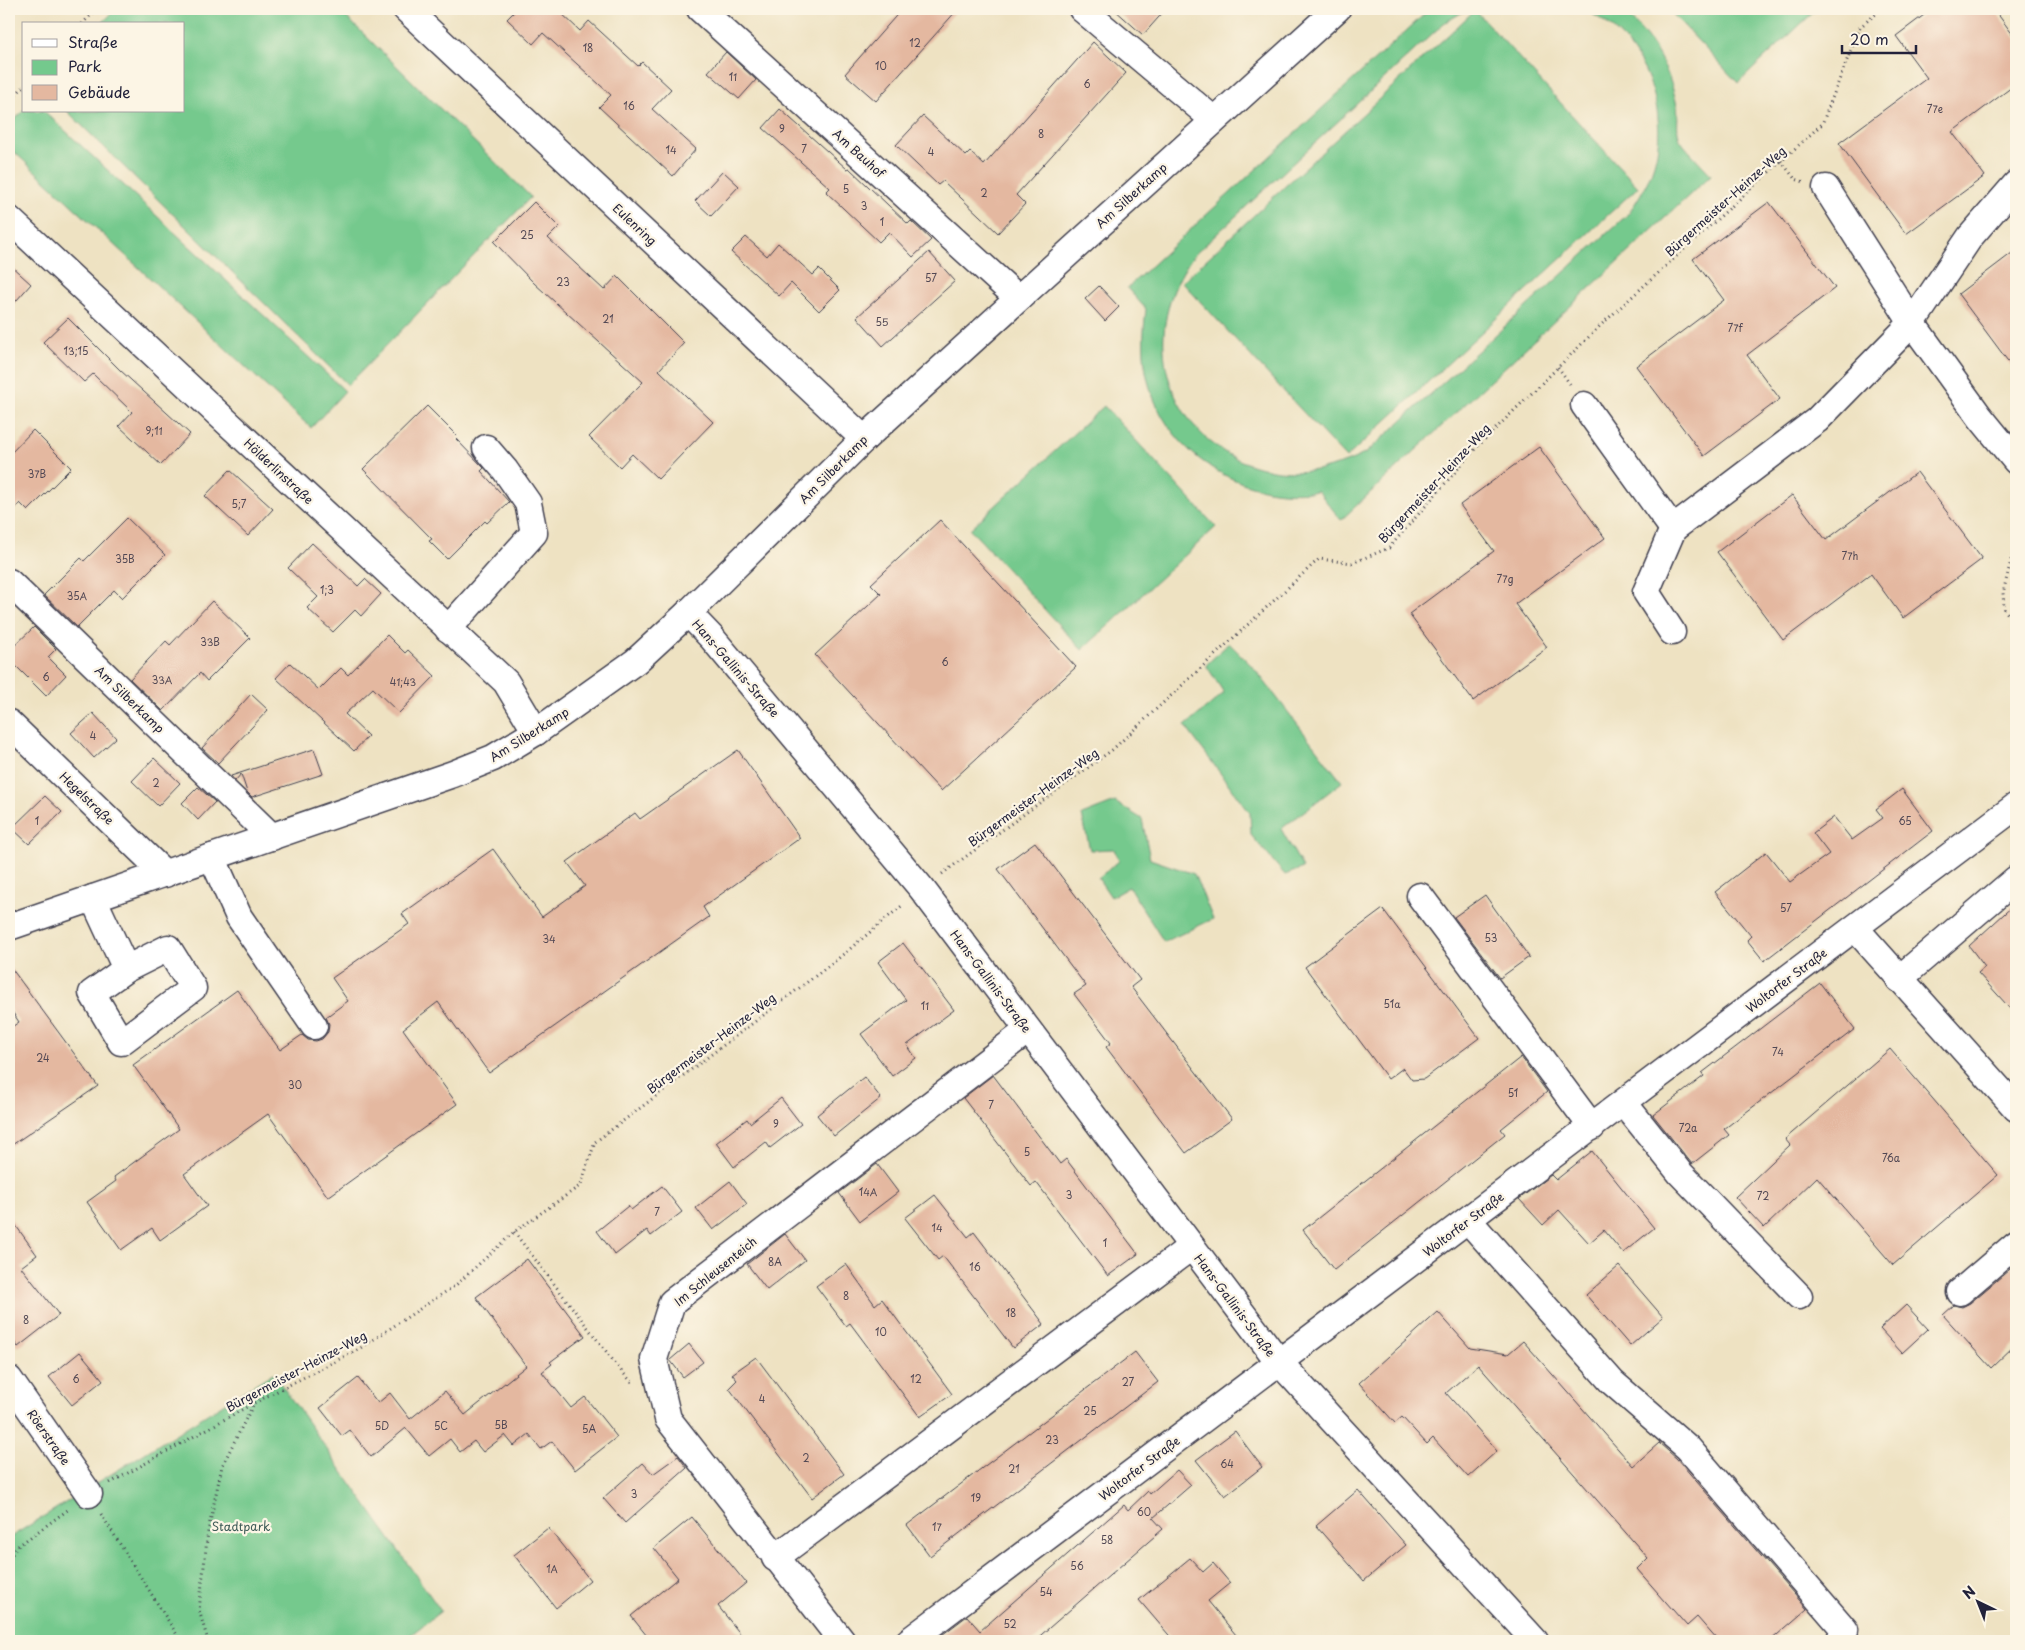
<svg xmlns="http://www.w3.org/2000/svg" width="2025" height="1650" font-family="'Playpen Sans',sans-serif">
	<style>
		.green { fill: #74c98d; stroke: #4b7664 }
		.building { fill: #e4b8a0 }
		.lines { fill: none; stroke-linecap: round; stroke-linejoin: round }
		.minor-casing { stroke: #413f4f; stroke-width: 29 }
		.path { stroke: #413f4f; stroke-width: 3; stroke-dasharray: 1 4; stroke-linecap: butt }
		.minor { stroke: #fff; stroke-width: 26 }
		.labels { text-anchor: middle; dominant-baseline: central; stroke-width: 4.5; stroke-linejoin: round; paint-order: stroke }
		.number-label { font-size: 10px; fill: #524854 }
		.street-label { font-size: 12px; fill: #22223b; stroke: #fcf5e5 }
		.park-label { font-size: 12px; fill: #3f5c58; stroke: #fcf5e5 }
	</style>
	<rect width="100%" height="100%" fill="#fcf5e5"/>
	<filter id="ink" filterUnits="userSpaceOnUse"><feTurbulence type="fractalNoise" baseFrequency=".02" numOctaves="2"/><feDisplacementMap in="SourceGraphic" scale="10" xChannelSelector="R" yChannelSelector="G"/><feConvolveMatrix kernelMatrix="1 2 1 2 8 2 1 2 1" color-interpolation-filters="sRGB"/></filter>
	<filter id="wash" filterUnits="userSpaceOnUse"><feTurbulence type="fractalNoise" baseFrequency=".0096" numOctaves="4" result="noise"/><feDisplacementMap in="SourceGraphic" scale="20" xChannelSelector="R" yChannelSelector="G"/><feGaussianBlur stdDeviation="1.12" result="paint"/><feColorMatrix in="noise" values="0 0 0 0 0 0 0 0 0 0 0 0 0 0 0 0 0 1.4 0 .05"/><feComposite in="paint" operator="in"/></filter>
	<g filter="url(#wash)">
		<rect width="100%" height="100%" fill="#eee2c2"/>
		<g class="green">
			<polygon points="116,9 338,9 531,197 348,385 67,111 184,111 184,24 101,24"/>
			<path d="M1430,9H1468L1444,23L1193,256C1105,380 1231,524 1366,453L1627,215C1640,197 1651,179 1656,157C1668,99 1638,33 1582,9H1620C1651,36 1669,66 1677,106C1679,116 1676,128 1679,137C1681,145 1705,167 1711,175L1341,520L1318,491C1243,502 1167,455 1148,381C1142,357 1143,333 1146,309L1127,288Z"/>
			<polygon points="1668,9 1817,9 1738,83"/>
			<polygon points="1475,10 1638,187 1346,458 1182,282"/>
			<polygon points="24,110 44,111 345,391 311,428 9,147 9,126"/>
			<polygon points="1104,406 1216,527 1082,650 970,529"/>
			<polygon points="1229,643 1254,668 1342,782 1281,829 1303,868 1285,875 1251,835 1250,813 1185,726 1224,693 1206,665"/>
			<polygon points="1115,802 1142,819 1150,859 1194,874 1213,919 1164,942 1129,887 1111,897 1098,878 1119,861 1114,849 1090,850 1082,815"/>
			<polygon points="273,1373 441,1611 403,1641 9,1641 9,1538"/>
		</g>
		<g id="blocks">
			<g class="building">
				<polygon points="517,9 557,9 580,31 589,21 638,66 642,62 671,89 652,109 696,149 673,176 599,107 611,95 543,33 533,44 507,19"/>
				<polygon points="902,9 958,9 876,101 845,74"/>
				<polygon points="1114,9 1166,9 1143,35"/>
				<polygon points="1932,9 1994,9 2016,39 2016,84 1952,132 1985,176 1906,234 1839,143 1927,78 1896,36"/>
				<polygon points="1093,42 1126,73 1016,195 1025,204 998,233 943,181 938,185 896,145 923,116 966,156 970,152 984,165"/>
				<polygon points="726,52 756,80 739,99 708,72"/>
				<polygon points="780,109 847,169 849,168 908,224 911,221 931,240 913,257 889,232 879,242 826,192 830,188 763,128"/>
				<polygon points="723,171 739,186 711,216 695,201"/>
				<polygon points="534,202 559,227 548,238 604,290 617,276 684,343 659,370 713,422 658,479 632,454 620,467 589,437 643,382 534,283 494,242"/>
				<polygon points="1769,202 1835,288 1747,355 1780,399 1704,456 1636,366 1724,300 1693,259"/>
				<polygon points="746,237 767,256 778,243 813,275 819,269 840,290 819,311 791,283 779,296 731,252"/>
				<polygon points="2016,250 2016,372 1958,294"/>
				<polygon points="929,252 955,281 883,346 857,317"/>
				<polygon points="9,264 31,284 9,309"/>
				<polygon points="1099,286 1119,307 1105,321 1085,299"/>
				<polygon points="68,318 120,370 190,434 161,465 119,426 132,412 93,374 84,382 43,342"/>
				<polygon points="427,406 458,437 456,439 484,468 481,471 509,502 487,523 485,521 447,559 429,541 432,539 363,469"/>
				<polygon points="33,430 71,468 28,511 20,503 9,515 9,455"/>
				<polygon points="1539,447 1605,538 1515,604 1547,647 1473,701 1409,614 1494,551 1460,505"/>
				<polygon points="230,470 273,509 248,536 205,496"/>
				<polygon points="1917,472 1982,559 1903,618 1871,574 1783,640 1717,552 1792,495 1826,540"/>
				<polygon points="127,518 165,555 122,598 114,590 77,627 44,595 81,558 84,561"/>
				<polygon points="940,520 1076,667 941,791 815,655 881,594 871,584"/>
				<polygon points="312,543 358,586 365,579 381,594 361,616 355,610 333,632 307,608 318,597 288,568"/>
				<polygon points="212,601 250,638 207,681 200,673 163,711 130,679 166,641 170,645"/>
				<polygon points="34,627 56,649 48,657 66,675 46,696 9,659 9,651"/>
				<polygon points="387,635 405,653 408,650 435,676 399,713 373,688 345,714 368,736 354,751 276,678 290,663 319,690 341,668 348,675"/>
				<polygon points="251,694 268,710 218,763 202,748"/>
				<polygon points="93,713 116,738 94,758 71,733"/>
				<polygon points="314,749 323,774 252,797 247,792 241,774 235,781 231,776"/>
				<polygon points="738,750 800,838 703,907 709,917 489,1073 438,1002 403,1029 457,1104 328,1197 268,1114 184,1174 207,1206 160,1240 152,1228 121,1250 87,1202 116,1181 114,1177 179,1129 133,1065 237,990 280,1050 302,1035 308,1040 316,1041 322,1039 328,1032 329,1024 326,1017 348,1001 332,978 409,924 402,914 493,849 542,917 585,886 567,862 635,813 640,819"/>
				<polygon points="154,758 180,783 158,806 132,781"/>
				<polygon points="198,787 215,802 198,820 182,803"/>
				<polygon points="1902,789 1933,831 1764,961 1747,940 1751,936 1715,892 1766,852 1790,882 1829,854 1813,833 1834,817 1852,840 1883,818 1876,809"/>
				<polygon points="45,796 62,812 29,844 12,828"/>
				<polygon points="1035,842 1140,980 1131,987 1232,1119 1186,1153 1106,1047 1111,1043 1074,994 1086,986 998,869"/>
				<polygon points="1485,895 1529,957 1500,978 1454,917"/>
				<polygon points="2016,903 2016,1015 1978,973 1985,967 1969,946"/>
				<polygon points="1383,909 1479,1038 1424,1079 1412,1080 1403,1068 1388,1079 1305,967"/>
				<polygon points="903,943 954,1010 907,1045 916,1058 892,1076 861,1034 906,1000 878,962"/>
				<polygon points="9,965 98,1086 9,1147 9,1029 19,1022 9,1007"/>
				<polygon points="1820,983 1855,1029 1724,1129 1729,1135 1692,1164 1653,1115 1704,1076 1702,1073"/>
				<polygon points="1890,1049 1998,1175 1893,1265 1817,1177 1764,1228 1735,1197 1790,1145 1785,1139"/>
				<polygon points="1521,1057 1547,1092 1501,1129 1505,1134 1334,1270 1303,1230"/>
				<polygon points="993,1075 1060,1164 1066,1159 1138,1254 1108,1276 1036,1182 1031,1186 963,1098"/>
				<polygon points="864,1077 881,1098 834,1136 817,1115"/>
				<polygon points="781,1098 801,1124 770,1148 766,1142 734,1167 716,1143 747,1119 750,1123"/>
				<polygon points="1592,1151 1654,1228 1623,1253 1604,1230 1589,1243 1559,1210 1543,1225 1519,1199 1551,1175 1556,1180"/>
				<polygon points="877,1164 898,1192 860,1221 839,1193"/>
				<polygon points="730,1181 747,1204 713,1230 696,1208"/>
				<polygon points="662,1186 682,1212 651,1236 647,1230 615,1255 597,1231 628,1206 631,1210"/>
				<polygon points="935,1195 968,1237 974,1232 1044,1324 1013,1348 943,1256 938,1260 905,1218"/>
				<polygon points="9,1216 37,1255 21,1267 59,1315 18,1347 9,1335"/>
				<polygon points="785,1234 805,1260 767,1290 747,1264"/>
				<polygon points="527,1259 585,1336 550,1362 552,1364 542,1372 571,1408 585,1397 617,1437 575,1470 552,1441 541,1449 529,1434 514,1446 505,1435 483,1452 474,1441 460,1452 450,1439 429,1456 406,1428 371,1457 350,1430 342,1436 320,1408 358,1378 378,1403 390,1393 410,1419 445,1391 465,1415 526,1366 476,1297"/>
				<polygon points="846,1264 875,1305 882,1299 952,1394 920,1417 850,1323 846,1326 816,1286"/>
				<polygon points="2016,1264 2016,1344 1991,1368 1943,1315 1954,1305 1962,1307 1970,1303"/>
				<polygon points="1619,1266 1663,1317 1630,1346 1586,1295"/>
				<polygon points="1906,1305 1928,1329 1902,1353 1880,1329"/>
				<polygon points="1438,1312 1470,1348 1508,1354 1523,1341 1633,1466 1659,1443 1677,1459 1807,1609 1770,1641 1718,1641 1697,1617 1687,1626 1637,1569 1648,1558 1478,1365 1446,1393 1497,1451 1468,1477 1433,1438 1427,1444 1402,1417 1395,1423 1359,1383"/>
				<polygon points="689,1344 703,1362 683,1377 670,1360"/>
				<polygon points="80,1352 103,1380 72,1405 49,1377"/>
				<polygon points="1135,1352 1158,1382 930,1556 907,1525"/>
				<polygon points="756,1357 844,1474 812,1498 729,1388 737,1380 732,1374"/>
				<polygon points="1235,1431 1262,1467 1225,1496 1196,1460"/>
				<polygon points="678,1456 687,1468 625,1523 603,1498 643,1463 653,1474"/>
				<polygon points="1177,1470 1191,1485 1153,1518 1163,1529 1034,1641 934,1641 967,1616 980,1631 1124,1505 1128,1510 1148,1491 1150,1494"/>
				<polygon points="1358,1490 1406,1545 1364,1581 1316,1526"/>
				<polygon points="692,1517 746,1583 718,1606 746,1641 651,1641 631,1616 678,1578 654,1548"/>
				<polygon points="548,1528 590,1580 556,1608 514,1555"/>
				<polygon points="1190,1558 1203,1572 1213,1563 1230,1583 1208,1601 1241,1641 1174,1641 1139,1600"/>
			</g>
		</g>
	</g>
	<g filter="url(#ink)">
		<use href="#blocks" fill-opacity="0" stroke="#413f4f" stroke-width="1"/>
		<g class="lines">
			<g class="minor-casing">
				<g id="minor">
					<polyline points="406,9 864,439"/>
					<polyline points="700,9 1018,298"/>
					<polyline points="1082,9 1214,120"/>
					<polyline points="2016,184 1970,237 1912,323 1980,417 2016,461"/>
					<polyline points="9,219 506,682 536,732"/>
					<polyline points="1584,405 1673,529"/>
					<polyline points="9,582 272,837"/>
					<polyline points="688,613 712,638 922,889 1279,1362 1535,1641"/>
					<polyline points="448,629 534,533 528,503 505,470 486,448"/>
					<polyline points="1672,632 1646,592 1673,529 1817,420 1912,323 1826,188"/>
					<polyline points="9,723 165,874"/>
					<polyline points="212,857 239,917 314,1026"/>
					<polyline points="1420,896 1592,1127"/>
					<polyline points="93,898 126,969 168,948 193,988 121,1042 92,993 126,969"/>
					<polyline points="9,927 453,774 493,758 536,732 636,661 688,613 864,439 1337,9"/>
					<polyline points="1855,928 2016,1108"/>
					<polyline points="1899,979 2016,879"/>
					<polyline points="1624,1103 1680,1173 1799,1296"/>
					<polyline points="1468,1220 1612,1382 1688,1448 1845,1630 1839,1641"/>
					<polyline points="1960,1292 2016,1244"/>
					<polyline points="9,1379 89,1494"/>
					<polyline points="775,1558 1191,1247"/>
					<polyline points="842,1641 668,1419 654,1359 672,1302 1028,1030"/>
					<polyline points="909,1641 2016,806"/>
				</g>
			</g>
			<g class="path">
				<polyline points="82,24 97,9"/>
				<polyline points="9,102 24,86"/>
				<polyline points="1781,161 1795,179 1804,182"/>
				<polyline points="1558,367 1570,384"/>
				<polyline points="2016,540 2003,593 2004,609 2016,625"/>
				<polyline points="2015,638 2016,637"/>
				<polyline points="942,874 1112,750 1319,559 1352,563 1389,548 1475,449 1601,325 1822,124 1860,27 1882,9"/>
				<polyline points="514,1232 622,1372 633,1383"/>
				<polyline points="110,1483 254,1403 359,1349 456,1285 514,1232 581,1185 595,1142 834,962 904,904"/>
				<polyline points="101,1514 181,1641"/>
				<polyline points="9,1558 18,1546 69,1509"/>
				<polyline points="208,1641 199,1610 208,1531 222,1466 253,1405"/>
			</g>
			<use href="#minor" class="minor"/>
		</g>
	</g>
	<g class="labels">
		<g class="number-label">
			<text x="915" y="42">12</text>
			<text x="588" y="47">18</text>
			<text x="881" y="65">10</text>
			<text x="733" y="76">11</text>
			<text x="1087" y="83">6</text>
			<text x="629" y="105">16</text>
			<text x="1935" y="108">77e</text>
			<text x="782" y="128">9</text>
			<text x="1041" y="133">8</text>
			<text x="804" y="148">7</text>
			<text x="671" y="149">14</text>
			<text x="931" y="151">4</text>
			<text x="846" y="188">5</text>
			<text x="984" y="192">2</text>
			<text x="864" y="205">3</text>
			<text x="882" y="221">1</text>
			<text x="527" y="234">25</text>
			<text x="931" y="277">57</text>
			<text x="563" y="281">23</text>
			<text x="608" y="318">21</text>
			<text x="882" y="321">55</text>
			<text x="1735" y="327">77f</text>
			<text x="76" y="350">13;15</text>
			<text x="154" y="430">9;11</text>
			<text x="37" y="473">37B</text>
			<text x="239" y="503">5;7</text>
			<text x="1850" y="555">77h</text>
			<text x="125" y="558">35B</text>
			<text x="1505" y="578">77g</text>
			<text x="327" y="589">1;3</text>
			<text x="77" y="595">35A</text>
			<text x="210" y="641">33B</text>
			<text x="945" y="661">6</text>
			<text x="46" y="676">6</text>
			<text x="162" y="679">33A</text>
			<text x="403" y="681">41;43</text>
			<text x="93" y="735">4</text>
			<text x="156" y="782">2</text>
			<text x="37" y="820">1</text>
			<text x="1905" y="820">65</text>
			<text x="1786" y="907">57</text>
			<text x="1491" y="937">53</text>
			<text x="549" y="938">34</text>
			<text x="1392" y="1003">51a</text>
			<text x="925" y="1005">11</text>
			<text x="1778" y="1051">74</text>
			<text x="43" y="1057">24</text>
			<text x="295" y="1084">30</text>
			<text x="1513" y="1092">51</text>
			<text x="991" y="1104">7</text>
			<text x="776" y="1123">9</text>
			<text x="1688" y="1127">72a</text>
			<text x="1027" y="1151">5</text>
			<text x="1891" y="1157">76a</text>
			<text x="868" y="1191">14A</text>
			<text x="1069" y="1194">3</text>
			<text x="1763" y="1195">72</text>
			<text x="657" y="1211">7</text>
			<text x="937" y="1227">14</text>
			<text x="1105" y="1242">1</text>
			<text x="775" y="1261">8A</text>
			<text x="975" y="1266">16</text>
			<text x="846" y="1295">8</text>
			<text x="1011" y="1312">18</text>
			<text x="26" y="1319">8</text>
			<text x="881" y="1331">10</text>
			<text x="76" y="1378">6</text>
			<text x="916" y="1378">12</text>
			<text x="1128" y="1381">27</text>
			<text x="762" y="1398">4</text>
			<text x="1090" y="1410">25</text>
			<text x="501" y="1424">5B</text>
			<text x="382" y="1425">5D</text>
			<text x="441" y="1425">5C</text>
			<text x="589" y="1428">5A</text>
			<text x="1052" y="1439">23</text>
			<text x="806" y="1457">2</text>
			<text x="1227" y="1463">64</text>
			<text x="1014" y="1468">21</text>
			<text x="634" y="1493">3</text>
			<text x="976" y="1497">19</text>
			<text x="1144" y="1511">60</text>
			<text x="937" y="1526">17</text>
			<text x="1107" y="1539">58</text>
			<text x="1077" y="1565">56</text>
			<text x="552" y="1568">1A</text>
			<text x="1046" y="1591">54</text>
			<text x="1010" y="1623">52</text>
		</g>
		<g class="street-label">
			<text transform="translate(859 153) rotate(42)">Am Bauhof</text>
			<text transform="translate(1131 195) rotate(-42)">Am Silberkamp</text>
			<text transform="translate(1725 201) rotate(-42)">Bürgermeister-Heinze-Weg</text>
			<text transform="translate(635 224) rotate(43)">Eulenring</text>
			<text transform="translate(833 469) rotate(-45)">Am Silberkamp</text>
			<text transform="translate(279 471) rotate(43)">Hölderlinstraße</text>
			<text transform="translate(1434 483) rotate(-47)">Bürgermeister-Heinze-Weg</text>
			<text transform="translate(736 668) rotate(49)">Hans-Gallinis-Straße</text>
			<text transform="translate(130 699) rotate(44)">Am Silberkamp</text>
			<text transform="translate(529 734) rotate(-32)">Am Silberkamp</text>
			<text transform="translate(1033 797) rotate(-36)">Bürgermeister-Heinze-Weg</text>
			<text transform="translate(87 798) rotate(44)">Hegelstraße</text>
			<text transform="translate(1786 980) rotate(-37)">Woltorfer Straße</text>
			<text transform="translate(991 981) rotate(53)">Hans-Gallinis-Straße</text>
			<text transform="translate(711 1043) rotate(-37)">Bürgermeister-Heinze-Weg</text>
			<text transform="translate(1463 1224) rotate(-37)">Woltorfer Straße</text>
			<text transform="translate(715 1271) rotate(-39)">Im Schleusenteich</text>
			<text transform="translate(1235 1305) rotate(53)">Hans-Gallinis-Straße</text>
			<text transform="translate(296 1371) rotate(-28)">Bürgermeister-Heinze-Weg</text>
			<text transform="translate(49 1437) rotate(55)">Röerstraße</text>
			<text transform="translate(1139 1468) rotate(-37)">Woltorfer Straße</text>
		</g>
		<g class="park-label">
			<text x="241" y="1526">Stadtpark</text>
		</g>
	</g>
	<rect width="2025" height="1650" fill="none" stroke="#fcf5e5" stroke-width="30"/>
	<rect x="22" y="22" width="162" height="90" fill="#fcf5e5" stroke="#a5a1a1"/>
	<rect x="32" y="39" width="25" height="8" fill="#ffffff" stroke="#a5a1a1"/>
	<text x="68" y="48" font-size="15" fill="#22223b">Straße</text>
	<rect x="32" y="60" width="25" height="15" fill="#74c98d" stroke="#a5a1a1"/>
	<text x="68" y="72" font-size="15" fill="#22223b">Park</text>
	<rect x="32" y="85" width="25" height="15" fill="#e4b8a0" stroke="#a5a1a1"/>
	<text x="68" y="98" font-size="15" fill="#22223b">Gebäude</text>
	<g transform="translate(1978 1602) rotate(317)" stroke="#fcf5e5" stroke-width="4" paint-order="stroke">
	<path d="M0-4L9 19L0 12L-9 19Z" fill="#22223b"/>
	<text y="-8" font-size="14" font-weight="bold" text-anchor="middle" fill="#22223b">N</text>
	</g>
	<path d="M1842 45v8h74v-8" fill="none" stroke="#22223b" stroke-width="2.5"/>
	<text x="1850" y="45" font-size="15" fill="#22223b" stroke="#fcf5e5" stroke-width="4" paint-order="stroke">20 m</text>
</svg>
